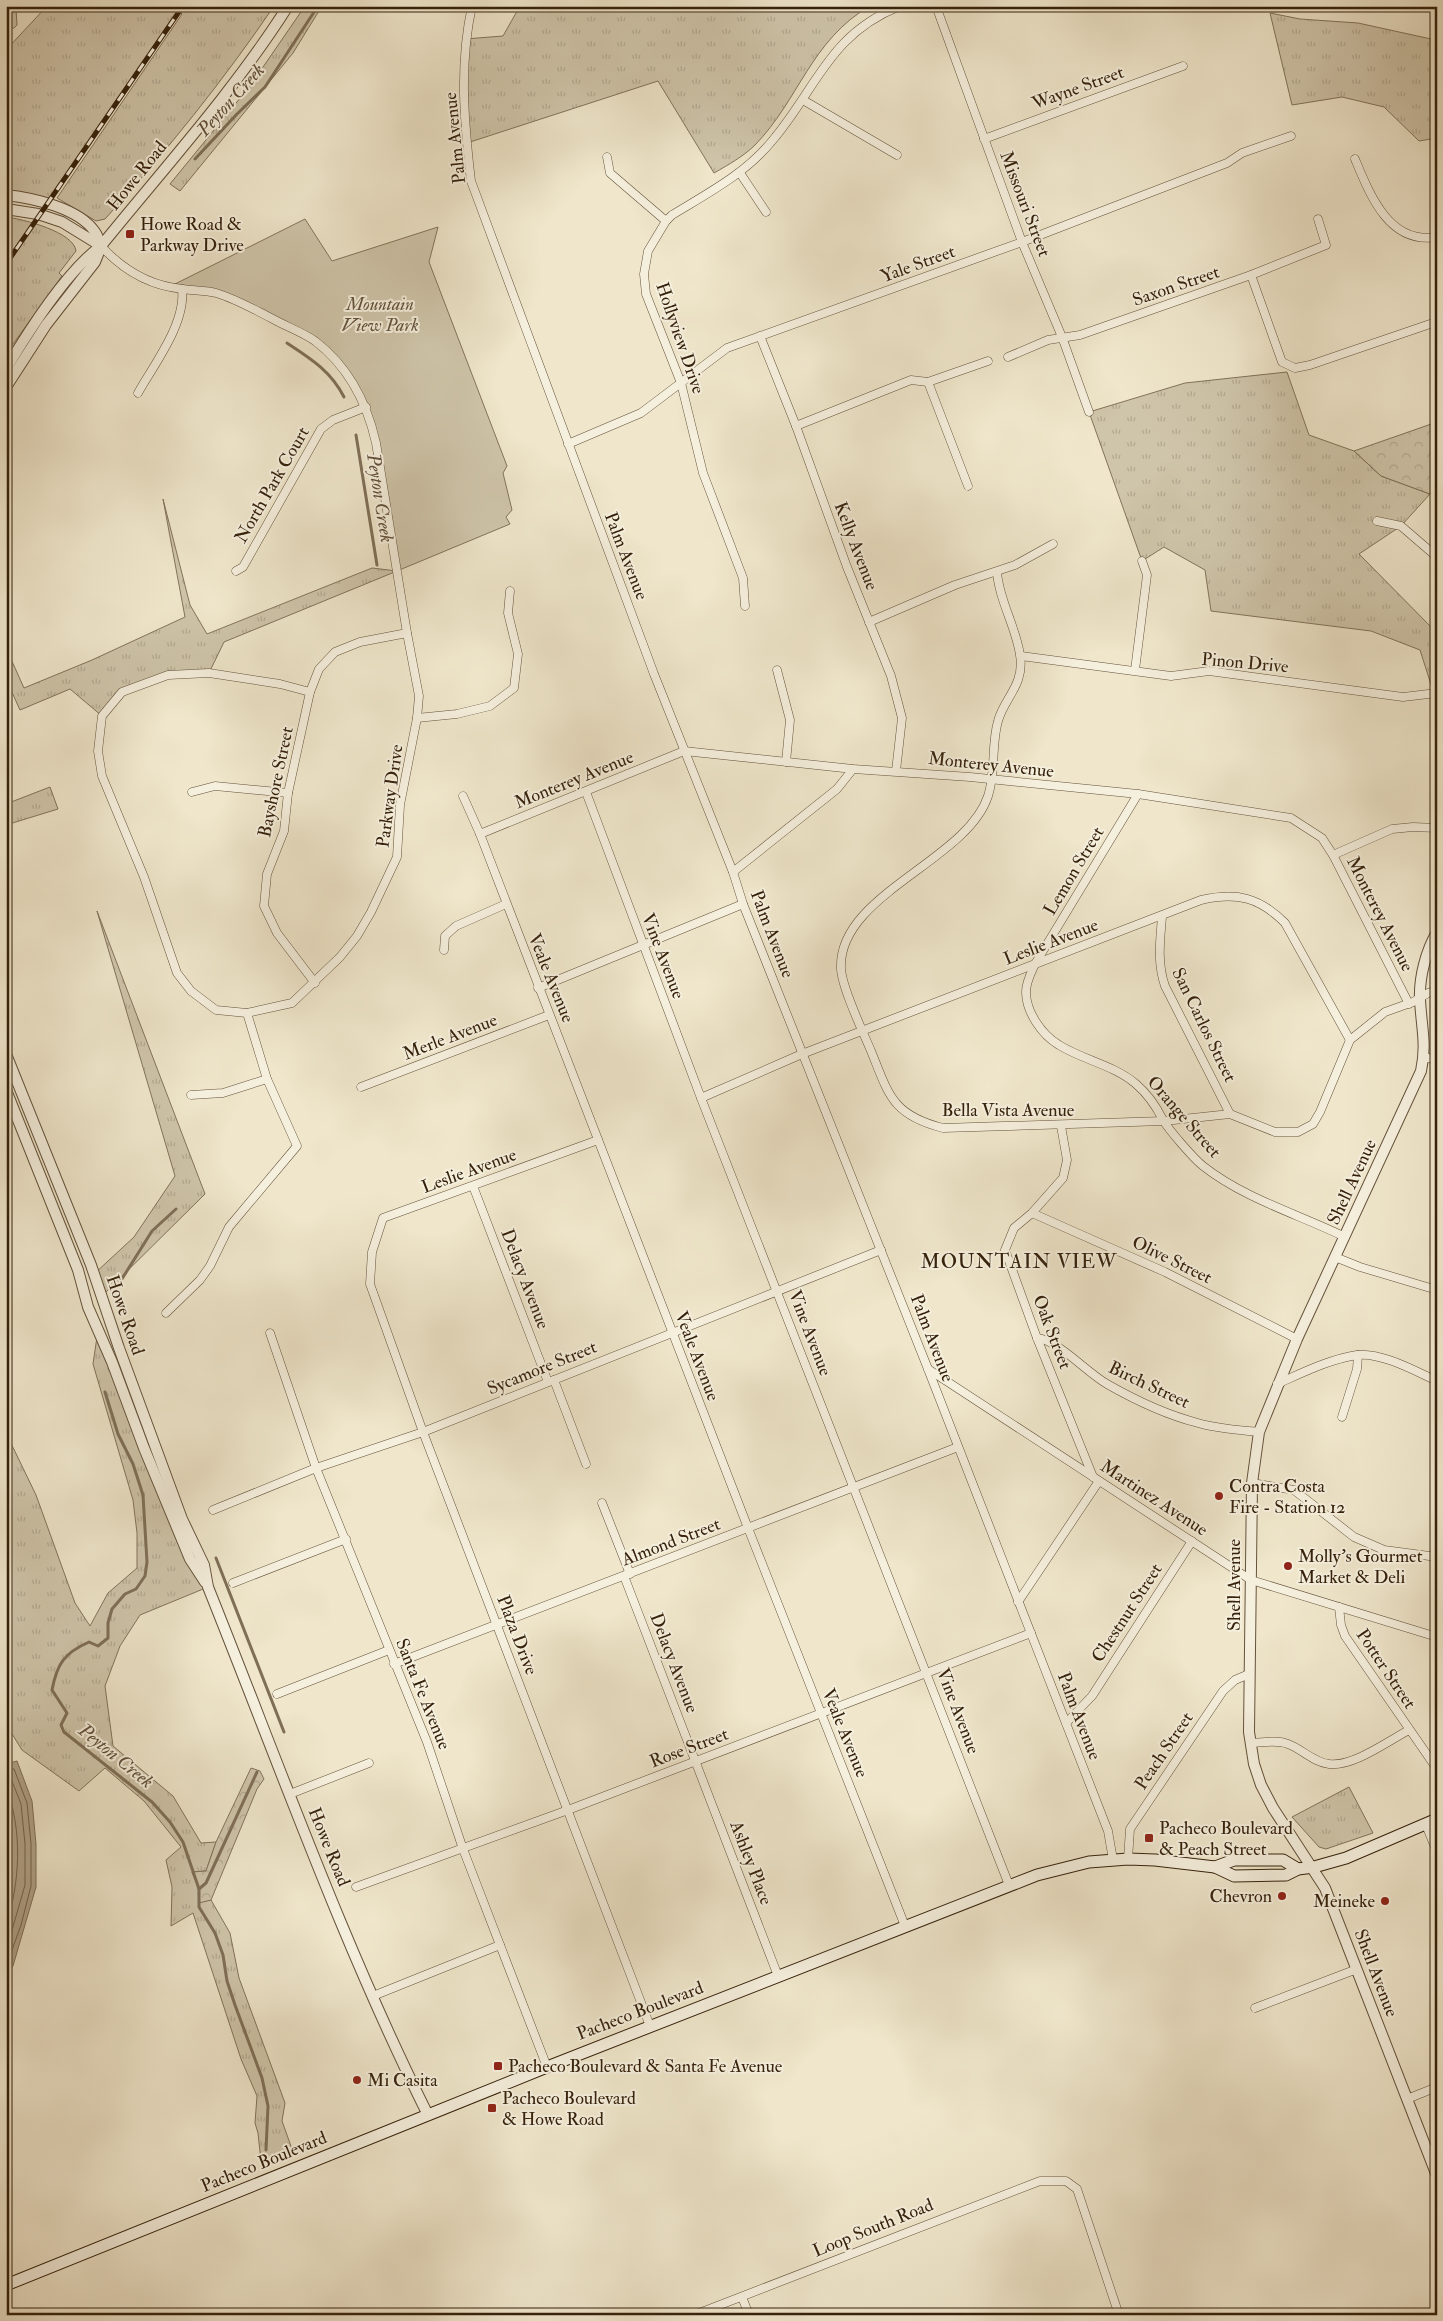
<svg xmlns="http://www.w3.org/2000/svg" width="1443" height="2321" font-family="'IM FELL Double Pica',serif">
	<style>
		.grass { fill: url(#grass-tufts); stroke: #82735a }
		.forest { fill: url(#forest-crowns); stroke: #82735a }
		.green { fill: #cfc5aa; stroke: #82735a }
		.water { fill: #b0a38a; stroke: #7f6f57 }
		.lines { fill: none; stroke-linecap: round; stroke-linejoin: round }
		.shore { stroke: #72624a; stroke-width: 1 }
		.stream { stroke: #7f6f57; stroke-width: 3 }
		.minor-casing { stroke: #64523b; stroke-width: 9 }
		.tertiary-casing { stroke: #64523b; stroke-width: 12 }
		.secondary-casing { stroke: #35210b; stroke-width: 13 }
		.minor { stroke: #f5efdd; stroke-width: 8 }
		.tertiary { stroke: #f5efdd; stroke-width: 10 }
		.secondary { stroke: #f5efdd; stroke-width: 11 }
		.rail-casing { stroke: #35210b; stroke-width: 5 }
		.rail { stroke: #f5efdd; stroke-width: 3; stroke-dasharray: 9; stroke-linecap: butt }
		.poi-dot { fill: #8f2418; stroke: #f5efdd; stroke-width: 2 }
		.labels { text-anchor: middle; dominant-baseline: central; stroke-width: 4; stroke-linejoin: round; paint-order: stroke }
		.street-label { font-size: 18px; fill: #35210b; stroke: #f5efdd }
		.poi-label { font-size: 18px; fill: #35210b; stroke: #f5efdd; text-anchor: start }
		.park-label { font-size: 18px; font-style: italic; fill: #63523b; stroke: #f5efdd }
		.water-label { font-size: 19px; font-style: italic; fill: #604e37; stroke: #f5efdd }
		.quarter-label { font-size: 20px; letter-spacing: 1px; fill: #35210b; stroke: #f5efdd }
	</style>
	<defs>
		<pattern id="grass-tufts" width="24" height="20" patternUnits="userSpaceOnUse" patternTransform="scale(1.25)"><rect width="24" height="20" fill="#cfc5aa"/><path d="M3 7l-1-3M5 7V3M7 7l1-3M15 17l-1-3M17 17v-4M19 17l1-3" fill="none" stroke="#b2a991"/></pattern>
		<pattern id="forest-crowns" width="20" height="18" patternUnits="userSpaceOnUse" patternTransform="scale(1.25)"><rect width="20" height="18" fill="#cfc5aa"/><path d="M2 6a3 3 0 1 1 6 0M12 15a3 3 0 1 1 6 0" fill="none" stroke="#b2a991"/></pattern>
	</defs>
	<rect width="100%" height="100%" fill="#efe6cb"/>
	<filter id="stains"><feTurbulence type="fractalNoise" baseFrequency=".004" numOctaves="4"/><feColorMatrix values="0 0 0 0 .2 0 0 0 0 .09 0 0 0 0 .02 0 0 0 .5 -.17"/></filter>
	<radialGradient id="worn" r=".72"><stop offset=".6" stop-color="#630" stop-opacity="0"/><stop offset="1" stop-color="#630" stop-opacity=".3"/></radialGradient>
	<g class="grass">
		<path d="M47,6H274C223,81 166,152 105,219L96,221L57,198L182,14L180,12L46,203L6,195V50Z"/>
		<polygon points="305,6 322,6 293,53 180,191 170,184 250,86"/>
		<path d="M520,6H870C811,40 799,100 755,145C744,156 728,165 714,173L658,81L467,143L465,39L503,36Z"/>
		<polygon points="1270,13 1300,19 1358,23 1431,39 1437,45 1437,138 1419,141 1384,107 1342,97 1292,105"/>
		<path d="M6,217C23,219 74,232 76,251L59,273L62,276L6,354Z"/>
		<polygon points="1287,372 1309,435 1354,451 1381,476 1430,494 1401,526 1359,554 1437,633 1437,693 1434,694 1420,650 1371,631 1211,611 1205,570 1164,547 1142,561 1089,412 1185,383"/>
		<polygon points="163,499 190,605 207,634 372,568 397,571 224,642 209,673 168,676 122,692 102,716 70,689 20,710 6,679 6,648 24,688 92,660 185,617"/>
		<polygon points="50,787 58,809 6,825 6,804"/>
		<polygon points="97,911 205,1194 101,1297 94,1274 134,1237 175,1176"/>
		<polygon points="98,1330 144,1448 208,1587 140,1615 120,1646 105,1686 113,1746 173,1796 201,1843 216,1842 206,1871 192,1872 199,1889 199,1902 211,1900 230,1933 239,1978 285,2103 282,2121 292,2149 261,2161 258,2133 255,2123 257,2096 241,2059 193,1913 171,1926 172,1887 166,1860 181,1847 144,1801 105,1768 79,1791 22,1750 6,1724 6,1433 36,1495 75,1603 90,1626 108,1593 137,1568 137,1533 133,1500 93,1364"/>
		<polygon points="1349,1787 1373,1833 1326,1849 1319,1847 1292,1817"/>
	</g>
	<g class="forest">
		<polygon points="1437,422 1437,488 1430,494 1381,476 1354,451"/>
		<polygon points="251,1768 260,1771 264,1779 257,1789 211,1900 199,1903 199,1889 192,1872 206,1871 216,1842"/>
	</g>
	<g class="green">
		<polygon points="6,6 40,6 16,9 17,25 14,28 6,29"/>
		<polygon points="305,219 332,261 438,227 429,262 507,466 503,473 512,510 506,517 510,524 397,571 377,454 355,385 315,341 237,300 169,287"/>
	</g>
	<polygon class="water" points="17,1761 32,1801 36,1844 36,1887 13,1966 6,1976 6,1764"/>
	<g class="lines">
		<g class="shore">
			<polyline points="6,1768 14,1769 27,1803 31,1844 31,1886 21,1925 6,1967"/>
			<polyline points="6,1774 10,1776 21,1804 25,1844 25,1885 6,1951"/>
			<path d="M6,1787C23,1831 20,1882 6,1926"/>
		</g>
		<g class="stream">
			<polyline points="195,159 237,114 265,87 318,6"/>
			<path d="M287,343C310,358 331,371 344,397"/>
			<polyline points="356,435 377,565"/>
			<polyline points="115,1290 152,1231 176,1209"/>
			<path d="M105,1392L118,1434L133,1464L143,1495L147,1562L145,1576L136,1589L125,1594L112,1609L108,1623V1638L98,1646L89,1642C64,1653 57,1664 52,1690L67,1713L61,1725L64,1732L152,1802L170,1822L183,1842L199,1889V1907L215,1933L223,1955L227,1981L235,2005L262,2078L268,2106L266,2150"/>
			<polyline points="216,1558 284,1732"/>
			<polyline points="199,1889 206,1883 257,1772"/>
		</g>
		<g class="minor-casing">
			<g id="minor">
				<path d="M472,6C459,65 464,121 471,181L654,674L733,872L743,904L928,1369L1092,1790L1108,1831L1113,1860"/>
				<polyline points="936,6 1022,242 1062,337 1089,412"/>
				<polyline points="803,100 897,155"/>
				<polyline points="984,139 1183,66"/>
				<polyline points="607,157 610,173 666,221"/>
				<path d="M1355,159C1370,195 1389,245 1437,237"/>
				<polyline points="740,173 766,212"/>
				<path d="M101,246C123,270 150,286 183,289C194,291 205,290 216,293C236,299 253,309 271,318C285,326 302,332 315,341C349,367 367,403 376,443L407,633L419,696L417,718L400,805L397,857L371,912L357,936L340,957L292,1003L247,1013L216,1010L191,991L177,973L144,877L102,776L98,751L102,716L122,692L168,675L209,673L280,684L310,692"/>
				<polyline points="1251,275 1282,362 1295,368 1310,365 1433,323"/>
				<polyline points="760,336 796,426 847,567 891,676 902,718 896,771"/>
				<polyline points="1008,357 1048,340 1080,335 1251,275 1326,245 1318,219"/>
				<polyline points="928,382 968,486"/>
				<path d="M138,393C155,363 186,323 182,289"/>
				<polyline points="796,426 911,380 928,382 988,361"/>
				<polyline points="568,444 641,413 727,348 1022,242 1227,163 1242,153 1291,136"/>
				<polyline points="1377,521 1401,526 1437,557"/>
				<polyline points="236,571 243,567 321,429 333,420 366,407"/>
				<path d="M997,572C999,600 1016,627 1020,655C1025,685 1004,698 998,721C991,745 996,772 988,796C967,861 837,895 841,969C842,988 863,1032 871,1051C889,1095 892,1115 943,1128L1164,1121L1230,1114L1275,1132H1298L1313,1124L1320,1112L1350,1040L1385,1012L1413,1002L1428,993L1437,990"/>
				<path d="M745,606L743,578L703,473L681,383L646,294L644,274L648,251L666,221L672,215C708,193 745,174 772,141C817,88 829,34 900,6"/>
				<polyline points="869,622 955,585 1015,565 1053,544"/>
				<polyline points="1021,656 1171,676 1209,671 1403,697 1437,693"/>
				<polyline points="777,670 790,720 786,762"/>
				<polyline points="1135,670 1147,575 1142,561"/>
				<polyline points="417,718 457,714 490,706 514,688 518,654 508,613 510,591"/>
				<polyline points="192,792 215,786 288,793"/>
				<polyline points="586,792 701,1098 1009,1885"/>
				<path d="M1138,794L1035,964C1031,973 1026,982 1026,992C1026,1012 1042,1035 1059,1045C1083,1060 1114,1065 1136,1084C1149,1095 1156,1106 1163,1120C1169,1130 1193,1158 1203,1166C1245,1199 1298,1214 1345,1237"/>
				<polyline points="463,796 480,834 748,1528 905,1926"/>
				<polyline points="480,834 684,751 853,769 970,777 1138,794 1291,818 1322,838 1333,855 1409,1004"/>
				<polyline points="1333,855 1392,829 1413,827 1437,828"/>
				<polyline points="733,872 837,789 853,769"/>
				<path d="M1162,917C1160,941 1157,963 1165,986L1230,1114"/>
				<polyline points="444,950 445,936 456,926 506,904"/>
				<polyline points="315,983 277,933 264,906 267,874 284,831 288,793 310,692 319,669 335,652 360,642 407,633"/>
				<polyline points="538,988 743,904"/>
				<polyline points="1424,1057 1437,1060"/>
				<polyline points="361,1087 549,1015"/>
				<polyline points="191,1095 223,1093 267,1079"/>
				<path d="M701,1098L802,1054L1201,900C1237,892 1259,897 1285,923L1350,1040"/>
				<polyline points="1061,1126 1067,1160 1063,1178 1032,1213 1014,1228 1005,1250 1037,1338 1093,1477"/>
				<polyline points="598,1140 383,1218 372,1252 370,1284 423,1432 650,2026"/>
				<polyline points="473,1186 548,1382"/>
				<polyline points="1032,1213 1165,1272 1297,1339"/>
				<polyline points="1335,1257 1360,1267 1437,1290"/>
				<polyline points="166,1313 200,1280 210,1266 229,1227 297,1146 267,1079 247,1013"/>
				<polyline points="270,1333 316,1468 427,1742 463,1849 547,2067"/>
				<path d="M1037,1338C1058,1340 1086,1372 1107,1384C1135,1400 1167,1415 1198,1423C1218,1429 1239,1430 1259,1432"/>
				<polyline points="928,1369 1251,1580 1437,1637"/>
				<polyline points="554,1380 586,1464"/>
				<path d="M1277,1384C1302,1373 1330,1359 1357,1355C1381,1352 1415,1371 1437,1381"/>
				<polyline points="1342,1417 1357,1369 1358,1355"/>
				<polyline points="1252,1483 1294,1490 1354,1537 1384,1550 1437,1557"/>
				<polyline points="602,1503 630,1574"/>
				<polyline points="213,1510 316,1468 423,1432 881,1250"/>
				<polyline points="624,1576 778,1976"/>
				<polyline points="233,1583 346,1539"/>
				<polyline points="1018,1602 1099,1481"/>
				<polyline points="1339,1607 1341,1625 1345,1636 1437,1769"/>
				<polyline points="394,1664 958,1447"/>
				<polyline points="277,1694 389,1650"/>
				<polyline points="1066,1723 1092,1696 1192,1541"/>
				<path d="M1250,1743C1263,1743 1276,1739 1288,1744C1302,1749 1313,1762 1329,1764C1353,1767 1388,1741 1409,1730"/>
				<polyline points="290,1794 369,1763"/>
				<polyline points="1426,1825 1437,1852"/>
				<polyline points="1128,1859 1130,1829 1223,1691 1235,1680 1249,1674"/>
				<polyline points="356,1887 568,1810 1031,1633"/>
				<polyline points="373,1996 500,1945"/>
				<polyline points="1255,2008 1357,1969"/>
				<polyline points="1407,2099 1437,2087"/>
				<polyline points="742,2297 749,2315"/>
				<polyline points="694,2315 1040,2181 1066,2181 1077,2189 1119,2315"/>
			</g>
		</g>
		<g class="tertiary-casing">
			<g id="tertiary">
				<path d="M6,195C33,198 79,208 95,232C98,236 99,241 101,246"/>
				<polyline points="6,209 38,214 62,222 101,246"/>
				<path d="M6,369C28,332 67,271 101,246C165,167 234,91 288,6"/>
				<polyline points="6,387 46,325 95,262 101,247"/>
				<path d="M1437,932C1426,951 1419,977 1420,999C1421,1025 1427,1044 1421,1071L1297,1339L1259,1432L1252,1483L1249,1732L1254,1764L1261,1785L1273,1808L1325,1888L1437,2176"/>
				<path d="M6,1054L91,1265L119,1348L182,1519L204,1565L208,1587C279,1764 343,1945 428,2115"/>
				<polyline points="6,1090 78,1270 88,1307 112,1362 144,1448 190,1559 205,1582"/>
			</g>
		</g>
		<g class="secondary-casing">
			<g id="secondary">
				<polyline points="1215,1867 1234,1860 1283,1860 1298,1869"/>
				<polyline points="6,2285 547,2067 1037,1875 1089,1862 1128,1859 1155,1860 1215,1867 1234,1876 1286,1875 1298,1869 1314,1867 1346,1858 1437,1819"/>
			</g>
		</g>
		<use href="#minor" class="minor"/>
		<use href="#tertiary" class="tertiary"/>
		<use href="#secondary" class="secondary"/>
		<g class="rail-casing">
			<polyline id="rail" points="6,264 183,6"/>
		</g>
		<use href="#rail" class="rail"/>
	</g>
	<g class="poi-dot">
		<rect x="125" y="229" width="10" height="10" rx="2.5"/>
		<circle cx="1219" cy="1496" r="5"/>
		<circle cx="1288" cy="1566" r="5"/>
		<rect x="1144" y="1833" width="10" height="10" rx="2.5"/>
		<circle cx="1282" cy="1896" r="5"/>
		<circle cx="1385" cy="1901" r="5"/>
		<rect x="493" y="2061" width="10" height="10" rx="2.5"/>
		<circle cx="357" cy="2080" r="5"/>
		<rect x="487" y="2103" width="10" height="10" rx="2.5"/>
	</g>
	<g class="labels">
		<g class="street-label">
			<text transform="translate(1078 88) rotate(-20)">Wayne Street</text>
			<text transform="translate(455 138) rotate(-96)">Palm Avenue</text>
			<text transform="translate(137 176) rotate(-51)">Howe Road</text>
			<text transform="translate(1025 204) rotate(69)">Missouri Street</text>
			<text transform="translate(918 264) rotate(-20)">Yale Street</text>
			<text transform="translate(1176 286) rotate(-19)">Saxon Street</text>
			<text transform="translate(680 338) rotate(71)">Hollyview Drive</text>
			<text transform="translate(272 485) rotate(-60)">North Park Court</text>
			<text transform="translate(856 546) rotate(69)">Kelly Avenue</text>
			<text transform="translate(626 556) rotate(69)">Palm Avenue</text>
			<text transform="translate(1245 663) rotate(5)">Pinon Drive</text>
			<text transform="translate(991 765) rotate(6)">Monterey Avenue</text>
			<text transform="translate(574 780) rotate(-22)">Monterey Avenue</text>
			<text transform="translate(276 782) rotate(-78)">Bayshore Street</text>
			<text transform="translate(390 796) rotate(-82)">Parkway Drive</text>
			<text transform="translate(1074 871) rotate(-59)">Lemon Street</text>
			<text transform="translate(1380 914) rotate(63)">Monterey Avenue</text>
			<text transform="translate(772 934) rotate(69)">Palm Avenue</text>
			<text transform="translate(1051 942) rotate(-21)">Leslie Avenue</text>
			<text transform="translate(663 956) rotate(69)">Vine Avenue</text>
			<text transform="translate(551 978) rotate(68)">Veale Avenue</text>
			<text transform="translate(1204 1025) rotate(64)">San Carlos Street</text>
			<text transform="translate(450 1037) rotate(-21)">Merle Avenue</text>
			<text x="1008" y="1110">Bella Vista Avenue</text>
			<text transform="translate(1184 1117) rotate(49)">Orange Street</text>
			<text transform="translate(469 1171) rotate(-20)">Leslie Avenue</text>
			<text transform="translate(1352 1182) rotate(-65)">Shell Avenue</text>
			<text transform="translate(1172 1260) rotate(26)">Olive Street</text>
			<text transform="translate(525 1279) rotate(69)">Delacy Avenue</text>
			<text transform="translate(125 1315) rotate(71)">Howe Road</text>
			<text transform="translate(1052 1332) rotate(69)">Oak Street</text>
			<text transform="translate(810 1333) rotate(69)">Vine Avenue</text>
			<text transform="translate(932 1338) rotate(69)">Palm Avenue</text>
			<text transform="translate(697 1356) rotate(69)">Veale Avenue</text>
			<text transform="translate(542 1368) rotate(-22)">Sycamore Street</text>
			<text transform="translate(1149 1385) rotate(25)">Birch Street</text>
			<text transform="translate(1154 1498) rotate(33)">Martinez Avenue</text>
			<text transform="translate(671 1542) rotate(-21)">Almond Street</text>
			<text transform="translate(1234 1585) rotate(-90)">Shell Avenue</text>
			<text transform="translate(1127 1613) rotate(-57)">Chestnut Street</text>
			<text transform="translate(517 1635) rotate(69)">Plaza Drive</text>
			<text transform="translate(674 1663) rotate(69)">Delacy Avenue</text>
			<text transform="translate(1386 1669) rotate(56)">Potter Street</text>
			<text transform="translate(423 1694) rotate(68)">Santa Fe Avenue</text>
			<text transform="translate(958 1711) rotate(69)">Vine Avenue</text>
			<text transform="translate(1079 1716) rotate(69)">Palm Avenue</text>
			<text transform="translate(845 1733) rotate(68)">Veale Avenue</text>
			<text transform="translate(689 1748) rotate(-21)">Rose Street</text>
			<text transform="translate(1164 1751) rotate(-56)">Peach Street</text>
			<text transform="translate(329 1847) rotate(68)">Howe Road</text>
			<text transform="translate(751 1863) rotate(69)">Ashley Place</text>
			<text transform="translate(1376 1973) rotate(69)">Shell Avenue</text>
			<text transform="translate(640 2011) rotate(-21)">Pacheco Boulevard</text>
			<text transform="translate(264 2162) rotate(-22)">Pacheco Boulevard</text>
			<text transform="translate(873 2228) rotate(-22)">Loop South Road</text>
		</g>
		<g class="poi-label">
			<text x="140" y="224">Howe Road &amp;<tspan x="140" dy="21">Parkway Drive</tspan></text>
			<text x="1229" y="1486">Contra Costa<tspan x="1229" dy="21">Fire - Station 12</tspan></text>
			<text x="1298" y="1556">Molly's Gourmet<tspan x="1298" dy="21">Market &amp; Deli</tspan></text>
			<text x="1159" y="1828">Pacheco Boulevard<tspan x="1159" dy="21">&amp; Peach Street</tspan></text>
			<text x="1272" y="1896" text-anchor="end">Chevron</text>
			<text x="1375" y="1901" text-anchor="end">Meineke</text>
			<text x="508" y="2066">Pacheco Boulevard &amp; Santa Fe Avenue</text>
			<text x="367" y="2080">Mi Casita</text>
			<text x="502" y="2098">Pacheco Boulevard<tspan x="502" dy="21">&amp; Howe Road</tspan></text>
		</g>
		<g class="park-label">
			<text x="380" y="304">Mountain<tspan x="380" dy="21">View Park</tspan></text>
		</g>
		<g class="water-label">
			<text transform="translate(231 100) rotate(-48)">Peyton Creek</text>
			<text transform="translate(380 498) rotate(81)">Peyton Creek</text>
			<text transform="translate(116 1756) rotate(39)">Peyton Creek</text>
		</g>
		<g class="quarter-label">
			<text x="1019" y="1261">MOUNTAIN VIEW</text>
		</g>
	</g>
	<rect width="1443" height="2321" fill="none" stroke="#efe6cb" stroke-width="25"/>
	<rect x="8" y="8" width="1428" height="2306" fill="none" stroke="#35210b" stroke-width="2.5"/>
	<rect x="12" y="12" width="1418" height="2296" fill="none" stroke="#35210b"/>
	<rect width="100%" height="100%" filter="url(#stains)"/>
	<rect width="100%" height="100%" fill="url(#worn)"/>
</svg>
